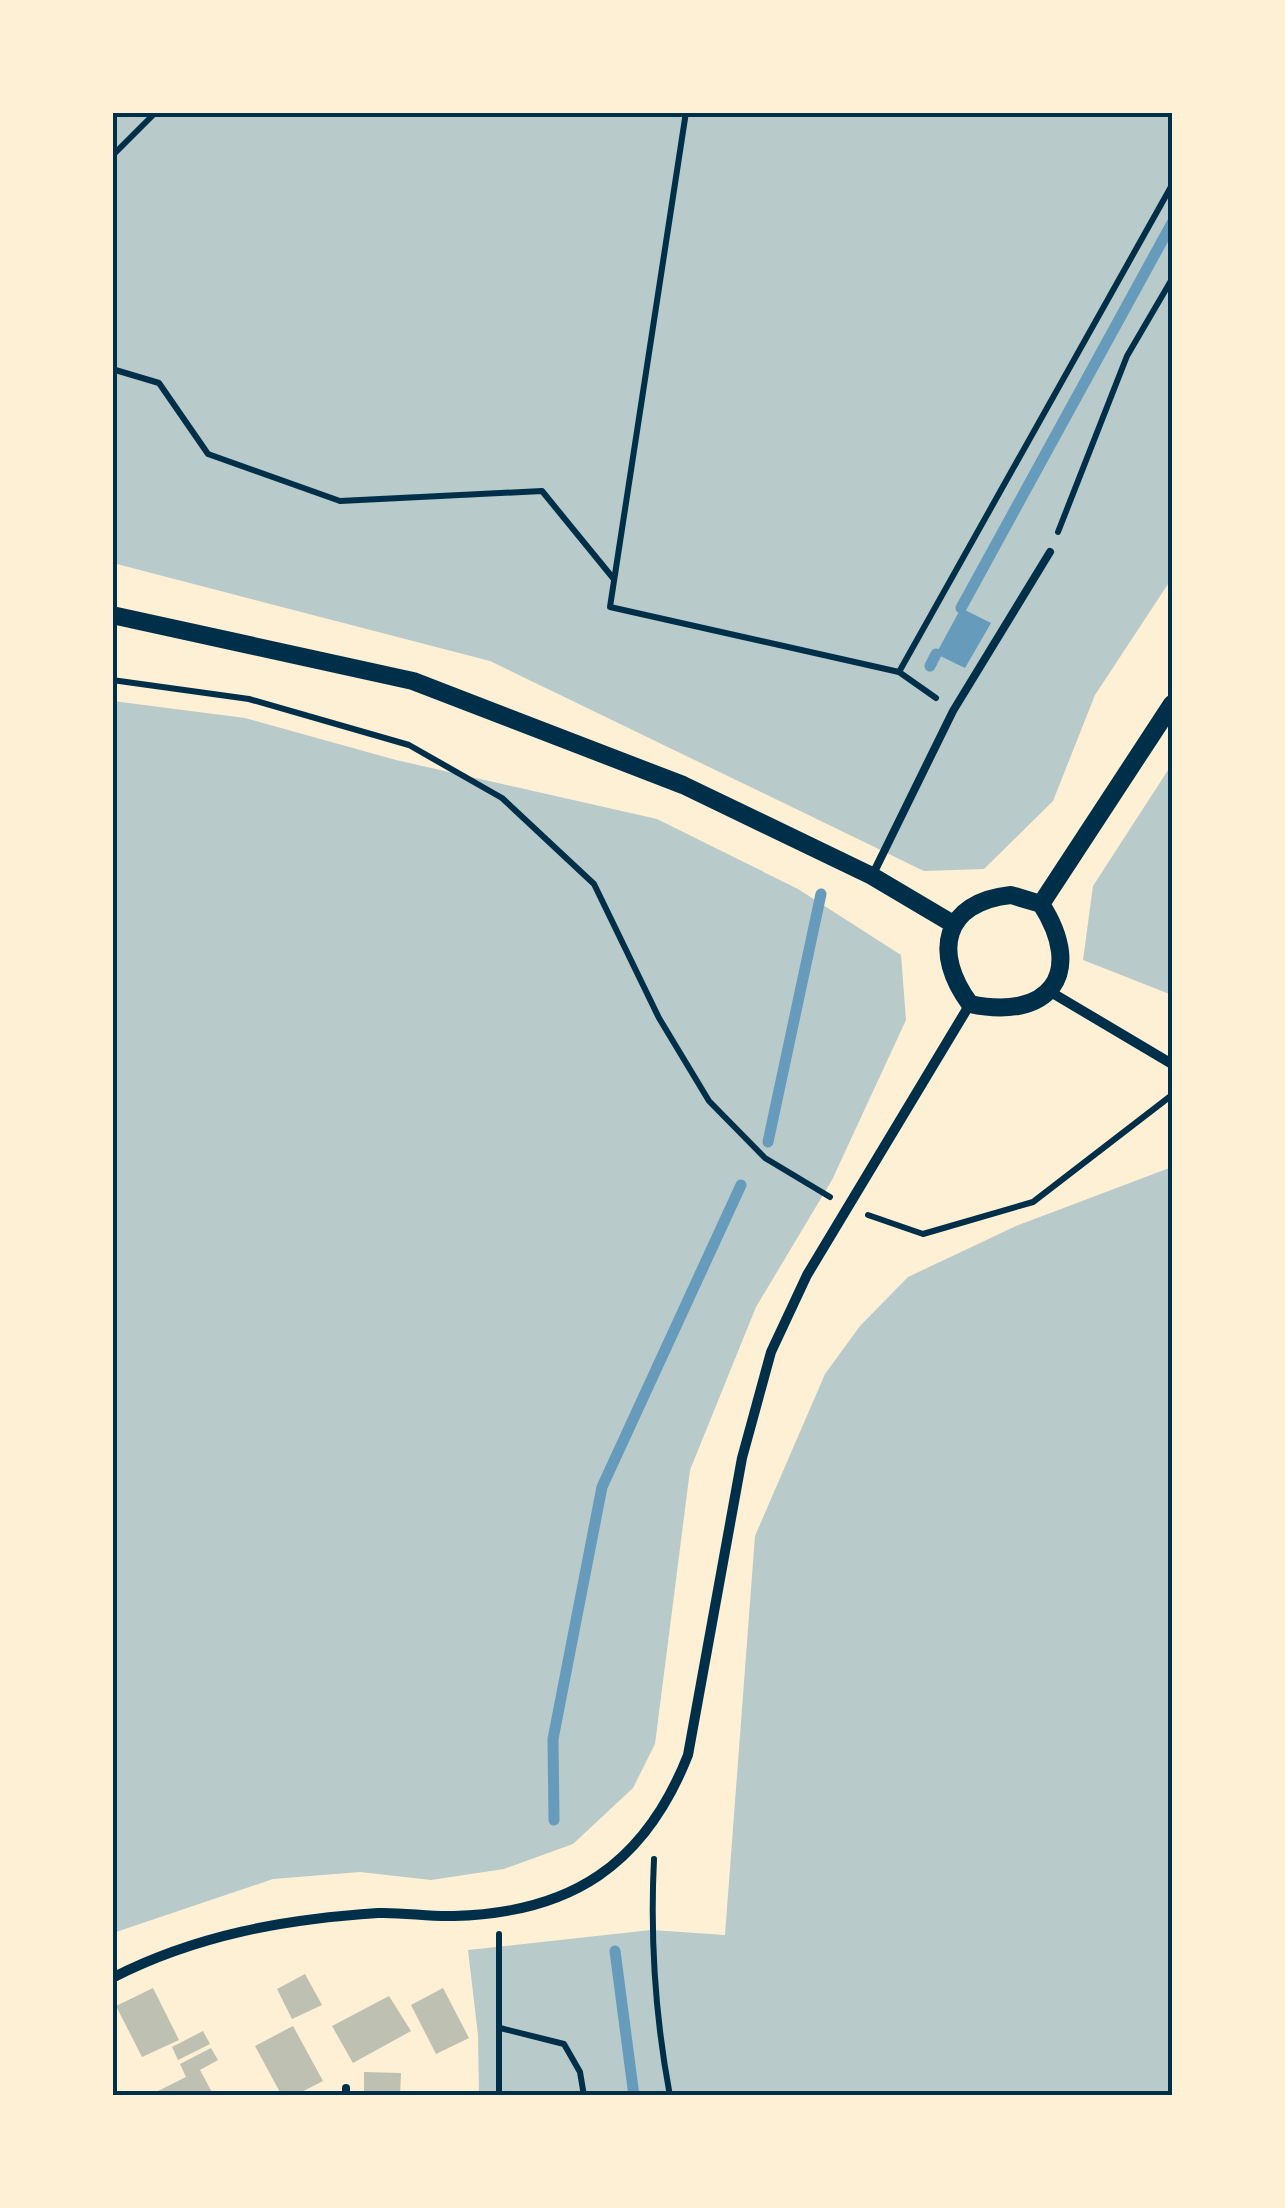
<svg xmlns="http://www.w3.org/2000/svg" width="1285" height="2208" font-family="'IBM Plex Serif',serif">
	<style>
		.green { fill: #b9caca }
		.water { fill: #669bbc }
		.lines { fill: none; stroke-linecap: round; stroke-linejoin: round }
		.stream { stroke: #669bbc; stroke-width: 11 }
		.building { fill: #bec0b2 }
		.path { stroke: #003049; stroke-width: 6 }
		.service { stroke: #003049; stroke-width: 8 }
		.minor { stroke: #003049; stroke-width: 10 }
		.tertiary { stroke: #003049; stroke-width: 18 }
		.neatline { fill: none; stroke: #003049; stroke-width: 4 }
	</style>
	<rect width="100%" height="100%" fill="#fdf0d5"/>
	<g class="green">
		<polygon points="112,113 1172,113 1172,578 1095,695 1053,801 984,869 924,871 490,661 113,563"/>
		<polygon points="113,701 245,718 396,760 657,819 798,889 901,955 906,1020 832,1180 756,1307 690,1470 655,1744 633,1788 573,1844 504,1869 431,1880 360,1872 273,1879 113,1933"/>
		<polygon points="1172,764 1172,995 1083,960 1093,886"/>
		<polygon points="1172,1167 1172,2095 479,2095 478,2035 468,1950 651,1930 725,1935 755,1536 825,1374 860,1326 908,1277 1016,1226"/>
	</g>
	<polygon class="water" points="961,608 991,623 965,668 936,654"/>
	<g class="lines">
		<g class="stream">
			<polyline points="961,608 1172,223"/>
			<polyline points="930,666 936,654"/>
			<polyline points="768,1142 821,894"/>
			<polyline points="554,1820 553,1739 602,1487 741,1185"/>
			<polyline points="615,1951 634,2096"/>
		</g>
	</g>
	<g class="building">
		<polygon points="305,1974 322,2005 292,2019 277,1989"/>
		<polygon points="153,1988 179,2040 142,2057 116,2006"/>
		<polygon points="443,1988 469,2038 436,2054 411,2005"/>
		<polygon points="389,1996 411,2031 353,2063 332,2026"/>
		<polygon points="293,2026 323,2081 294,2096 282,2096 255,2046"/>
		<polygon points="203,2031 210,2044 178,2060 172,2047"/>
		<polygon points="211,2048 218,2060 200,2070 214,2096 148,2096 186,2077 180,2064"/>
		<polygon points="364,2072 401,2073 400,2096 364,2096"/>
	</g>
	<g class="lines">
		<g class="path">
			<polyline points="686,112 610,607 899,672"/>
			<polyline points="112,156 156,112"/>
			<polyline points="112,369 159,383 208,454 340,501 542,491 613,578"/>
			<polyline points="1058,532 1127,356 1172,279"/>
			<polyline points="112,680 249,699 409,745 502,798 594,884 659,1018 709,1101 765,1158 830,1197"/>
			<polyline points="936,698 899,672 1172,185"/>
			<polyline points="868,1215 923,1234 1033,1202 1172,1095"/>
			<path d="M654,1859C650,1939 655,2016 670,2096"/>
			<polyline points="500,2028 564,2044 580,2072 584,2096"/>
			<polyline points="499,2096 499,1934"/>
		</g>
		<g class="service">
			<polyline points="872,876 953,711 1050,552"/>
			<polyline points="346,2096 346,2088"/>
		</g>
		<g class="minor">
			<polyline points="1049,991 1172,1064"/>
			<path d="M112,1978C196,1935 285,1919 378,1913C403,1912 429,1917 454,1916C572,1913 645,1864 688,1755L742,1458L771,1352L807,1275L970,1004"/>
		</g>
		<g class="tertiary">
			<polyline points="112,615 413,681 683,785 872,876 953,924"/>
			<path d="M1011,895L1041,904C1086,974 1049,1021 970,1004C932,953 943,902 1011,895Z"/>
			<polyline points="1041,904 1172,704"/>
		</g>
	</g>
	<rect width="1285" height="2208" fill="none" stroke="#fdf0d5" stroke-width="230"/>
	<rect x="115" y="115" width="1055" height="1978" class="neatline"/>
</svg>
